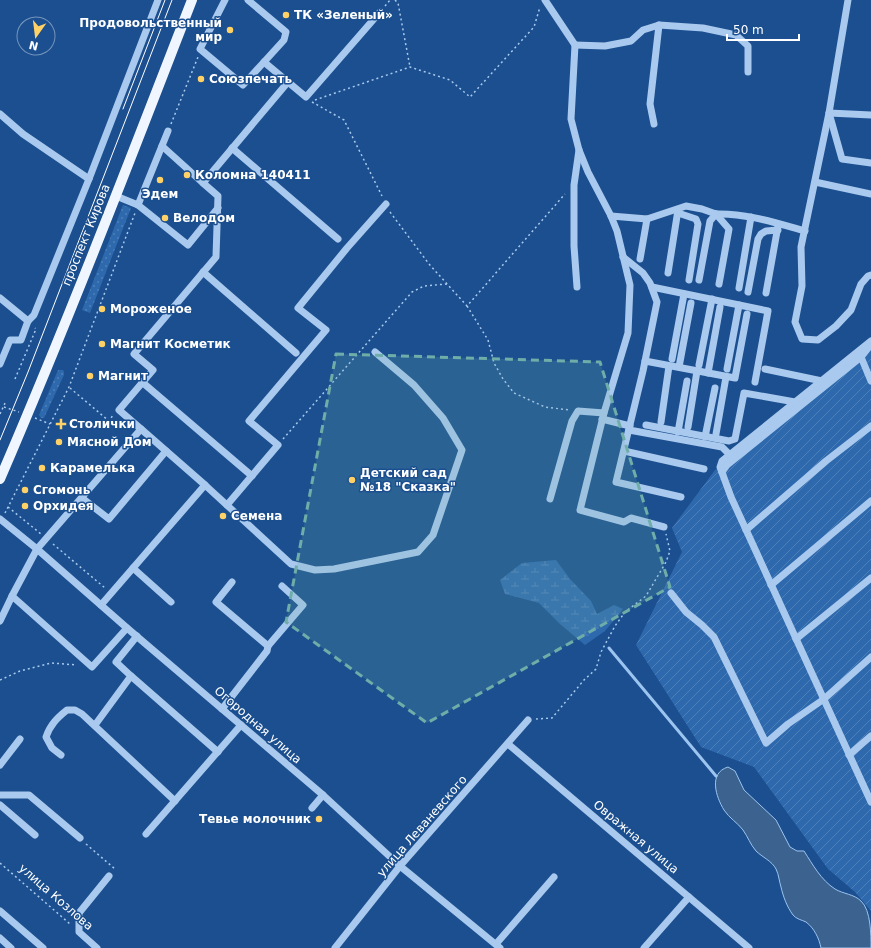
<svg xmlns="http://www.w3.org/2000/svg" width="871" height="948" font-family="'DejaVu Sans',sans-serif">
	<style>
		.grass { fill: url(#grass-dots) }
		.wetland { fill: url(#wetland-marsh) }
		.garden { fill: url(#garden-furrows) }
		.water { fill: #3c6290; stroke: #9cc4f0 }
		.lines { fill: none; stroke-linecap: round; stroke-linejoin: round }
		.stream { stroke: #9cc4f0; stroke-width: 3 }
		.path { stroke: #a9c9ee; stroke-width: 1.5; stroke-dasharray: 2 3; stroke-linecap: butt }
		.minor { stroke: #a9c9ee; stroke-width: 7 }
		.major { stroke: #f0f6ff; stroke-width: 10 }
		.tram { stroke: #fff; stroke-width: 1 }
		.marked { fill: #6fada8; fill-opacity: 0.2; stroke: #6fada8; stroke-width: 3; stroke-dasharray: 8 5; stroke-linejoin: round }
		.poi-dot { fill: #ffd166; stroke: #1b4f8f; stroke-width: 1.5 }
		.labels { text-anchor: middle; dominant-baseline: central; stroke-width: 3; stroke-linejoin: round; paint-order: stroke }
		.poi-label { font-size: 12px; font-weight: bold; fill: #fff; stroke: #1b4f8f; text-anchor: start }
		.street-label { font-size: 12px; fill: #fff; stroke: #1b4f8f }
	</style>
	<defs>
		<pattern id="grass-dots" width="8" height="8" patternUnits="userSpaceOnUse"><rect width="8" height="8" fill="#2e69ad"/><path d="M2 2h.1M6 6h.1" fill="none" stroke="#4d80b9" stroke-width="1.8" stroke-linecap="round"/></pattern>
		<pattern id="wetland-marsh" width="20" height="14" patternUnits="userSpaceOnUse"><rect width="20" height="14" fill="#2e69ad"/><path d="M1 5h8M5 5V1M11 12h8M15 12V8" fill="none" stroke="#4d80b9"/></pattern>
		<pattern id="garden-furrows" width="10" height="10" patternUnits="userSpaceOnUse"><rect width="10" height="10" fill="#2e69ad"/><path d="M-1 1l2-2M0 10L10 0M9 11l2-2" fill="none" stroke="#4d80b9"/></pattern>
	</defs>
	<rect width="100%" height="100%" fill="#1b4f8f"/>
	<g class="grass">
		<polygon points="123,205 131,208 90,313 82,310"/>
		<polygon points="58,370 63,370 64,372 64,375 44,418 41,418 39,415"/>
	</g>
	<polygon class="wetland" points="556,560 570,579 591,601 597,614 614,605 623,609 605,631 585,645 560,624 539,603 505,594 500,580 522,563"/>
	<polygon class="garden" points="871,343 871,911 855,892 828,869 754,767 701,747 636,645 682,552 672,528 715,470 733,458"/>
	<path class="water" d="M728,767L735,771L744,790L776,820L790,847L797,851H804C813,865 821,880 835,889C843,894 854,894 861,901C871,910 871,935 871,948H821C819,938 814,928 806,922C802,920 796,919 793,915C787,907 783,896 781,887C779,881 779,875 776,869C772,861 762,857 756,851C750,844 748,837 743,830C738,823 729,818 724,810C716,797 708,773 728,767Z"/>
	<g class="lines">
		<polyline class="stream" points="609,648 716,776"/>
		<g class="path">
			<polyline points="395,0 398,3 410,67"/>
			<polyline points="385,6 390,0"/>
			<polyline points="315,100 410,67 450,80 470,97 534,27 540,7"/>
			<polyline points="312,102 344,120 382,196"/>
			<polyline points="171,124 198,57"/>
			<polyline points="390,212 429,264 467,306 565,194"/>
			<polyline points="467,306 488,340 494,363 503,379 514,393 545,407 569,410"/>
			<polyline points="15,379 36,329 35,328"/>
			<polyline points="70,388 109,421 113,415"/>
			<polyline points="4,407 19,412"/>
			<polyline points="0,414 6,401"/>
			<polyline points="35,418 50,424"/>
			<polyline points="283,439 412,292 424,286 447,284"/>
			<polyline points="8,507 41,534"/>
			<polyline points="5,513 69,387 135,213"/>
			<polyline points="53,544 105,588"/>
			<polyline points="0,680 20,671 51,663 77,665"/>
			<polyline points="536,719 552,718 584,680 596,669 601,652 615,626 625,612 646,596 666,562 670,551 666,534"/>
			<polyline points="86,844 115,869 114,870"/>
			<polyline points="0,863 70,924"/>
		</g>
		<g class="minor">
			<polyline points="225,0 200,49 243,85 264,62"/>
			<polyline points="545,0 575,45 571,119 579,150 588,172 611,216 617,231 630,285 628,333 604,413 578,411 572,421 550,499"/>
			<polyline points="848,0 829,113 801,247 802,286 795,322 802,339 818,340 836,326 851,310 861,284 868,276 871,275"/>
			<polyline points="575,45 605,46 631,41 643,30 659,25 703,28 736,35 748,46 748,72"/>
			<polyline points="288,82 306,97 380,12"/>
			<polyline points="0,114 23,134 89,179"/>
			<polyline points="871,115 829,113 842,159 871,163"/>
			<polyline points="654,124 650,104 659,25"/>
			<polyline points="162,146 203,183"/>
			<polyline points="232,148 338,239"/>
			<polyline points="815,182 871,194"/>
			<polyline points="116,196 138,205 188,245 218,208"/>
			<polyline points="138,205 168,131"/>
			<polyline points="678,213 696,219 698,224 689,280"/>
			<path d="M716,214C746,213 776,223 805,231"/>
			<polyline points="716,214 729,229 719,284"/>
			<polyline points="611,216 647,219 686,206 702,209 716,214 710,221 699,280"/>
			<polyline points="623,257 643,273 650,283 657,302 643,371 616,482 681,497"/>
			<polyline points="640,259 647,219"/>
			<polyline points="203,272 296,353"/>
			<polyline points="668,273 678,210"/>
			<polyline points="577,287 574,246 574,185 579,150"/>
			<polyline points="652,287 768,311 755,382"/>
			<polyline points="739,288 751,217"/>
			<polyline points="748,292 758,239 761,234 766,231 778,230"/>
			<polyline points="766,293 778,226"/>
			<polyline points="0,298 28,321"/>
			<polyline points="871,341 722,461 720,467 731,497 871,802"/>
			<polyline points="861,357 871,381"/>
			<polyline points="672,359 684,294"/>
			<polyline points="645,361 735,378 747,314"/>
			<polyline points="0,364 10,340 21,340 28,321 34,315 89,179 158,0"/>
			<polyline points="699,365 712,299"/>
			<polyline points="679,367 691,303"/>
			<polyline points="727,369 739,305"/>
			<polyline points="765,369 822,381"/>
			<polyline points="708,373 720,307"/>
			<polyline points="142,382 252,476"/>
			<polyline points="604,413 580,510 624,522 631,518 664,527"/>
			<polyline points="602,419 630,426"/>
			<polyline points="661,422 669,366"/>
			<polyline points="646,425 729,441 735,439 744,393 795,402"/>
			<polyline points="688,427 697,371"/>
			<polyline points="141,429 119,410 153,370 134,354 216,257 218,196 203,183 288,82 264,62 284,40 286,32 248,0"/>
			<polyline points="629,430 722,447 730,455"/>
			<polyline points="678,432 687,381"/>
			<polyline points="716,434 726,377"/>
			<polyline points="705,437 715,388"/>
			<polyline points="624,451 704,469"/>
			<polyline points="722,472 727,465 861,357 869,347"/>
			<polyline points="82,498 109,519 166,451"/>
			<polyline points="227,505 278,445 249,421 326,330 298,308 347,248 386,204"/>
			<polyline points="0,519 37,549 127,628 323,795 400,866 500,948"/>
			<polyline points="746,530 826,461 871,426"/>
			<polyline points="133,568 171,602"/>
			<polyline points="771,585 871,501"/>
			<polyline points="671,593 686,612 702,625 714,637 766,743 788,724 824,699 871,657"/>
			<polyline points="12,596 37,549 141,429 205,485"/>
			<polyline points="101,605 205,485 291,564 315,570 334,569 418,552 433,535 462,450 443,418 414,385 375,352"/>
			<polyline points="0,621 12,596 92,667 127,628"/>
			<polyline points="796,639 871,578"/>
			<polyline points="268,646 303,605 282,586"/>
			<polyline points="131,676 218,752"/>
			<polyline points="222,709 267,651 268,646 216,602 232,582"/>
			<polyline points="95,725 131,676 116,662 137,636"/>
			<polyline points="508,744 749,948"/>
			<path d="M61,755L52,748L46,737C50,725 57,718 67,710H75L82,714L175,801"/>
			<polyline points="849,755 871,736"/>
			<polyline points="0,765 20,739"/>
			<polyline points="0,795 29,795 80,838"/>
			<polyline points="0,805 35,835"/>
			<polyline points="312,808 323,795"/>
			<polyline points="146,834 241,725"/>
			<polyline points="0,911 43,948"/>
			<polyline points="0,938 11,948"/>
			<polyline points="496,944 554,877"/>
			<polyline points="97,948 79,932 79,913 109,876"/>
			<polyline points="335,948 400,866 528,720"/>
			<polyline points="644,948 689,897"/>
		</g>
		<path class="major" d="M0,479C68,321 130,160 192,0"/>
		<g class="tram">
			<polyline points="123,109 165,0"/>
			<polyline points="0,440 28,372 172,0"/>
		</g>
	</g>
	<path class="marked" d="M336,354L600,362L670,587L427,723L286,622Z"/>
	<g class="poi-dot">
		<circle cx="286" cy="15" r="4"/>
		<circle cx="230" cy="30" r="4"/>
		<circle cx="201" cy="79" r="4"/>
		<circle cx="187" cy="175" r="4"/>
		<circle cx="160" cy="180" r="4"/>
		<circle cx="165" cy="218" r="4"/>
		<circle cx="102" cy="309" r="4"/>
		<circle cx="102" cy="344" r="4"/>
		<circle cx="90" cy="376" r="4"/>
		<path d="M59 418h4v4h4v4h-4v4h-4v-4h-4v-4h4z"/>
		<circle cx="59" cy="442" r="4"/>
		<circle cx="42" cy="468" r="4"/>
		<circle cx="352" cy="480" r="4"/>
		<circle cx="25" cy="490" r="4"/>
		<circle cx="25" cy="506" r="4"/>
		<circle cx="223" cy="516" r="4"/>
		<circle cx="319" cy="819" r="4"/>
	</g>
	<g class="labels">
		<g class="poi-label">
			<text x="294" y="15">ТК «Зеленый»</text>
			<text x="222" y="23" text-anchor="end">Продовольственный<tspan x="222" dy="14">мир</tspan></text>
			<text x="209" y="79">Союзпечать</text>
			<text x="195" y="175">Коломна 140411</text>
			<text x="160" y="194" text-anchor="middle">Эдем</text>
			<text x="173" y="218">Велодом</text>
			<text x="110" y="309">Мороженое</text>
			<text x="110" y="344">Магнит Косметик</text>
			<text x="98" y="376">Магнит</text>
			<text x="69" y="424">Столички</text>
			<text x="67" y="442">Мясной Дом</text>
			<text x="50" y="468">Карамелька</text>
			<text x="360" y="473">Детский сад<tspan x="360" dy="14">№18 "Сказка"</tspan></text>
			<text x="33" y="490">Сгомонь</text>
			<text x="33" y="506">Орхидея</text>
			<text x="231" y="516">Семена</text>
			<text x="311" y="819" text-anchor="end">Тевье молочник</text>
		</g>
		<g class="street-label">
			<text transform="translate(86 235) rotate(-68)">проспект Кирова</text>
			<text transform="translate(258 725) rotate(41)">Огородная улица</text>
			<text transform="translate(422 826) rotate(-49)">улица Леваневского</text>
			<text transform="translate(636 837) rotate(40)">Овражная улица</text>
			<text transform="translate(56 897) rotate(41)">улица Козлова</text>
		</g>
	</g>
	<g transform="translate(36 36) rotate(194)"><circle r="19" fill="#1b4f8f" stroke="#7695bc"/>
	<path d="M0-3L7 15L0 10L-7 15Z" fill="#ffd166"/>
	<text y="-6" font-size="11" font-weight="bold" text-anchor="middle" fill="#ffffff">N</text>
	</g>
	<path d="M727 34v6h72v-6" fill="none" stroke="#ffffff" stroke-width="2"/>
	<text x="733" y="34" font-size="12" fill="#ffffff" stroke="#1b4f8f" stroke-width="3" paint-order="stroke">50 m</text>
</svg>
